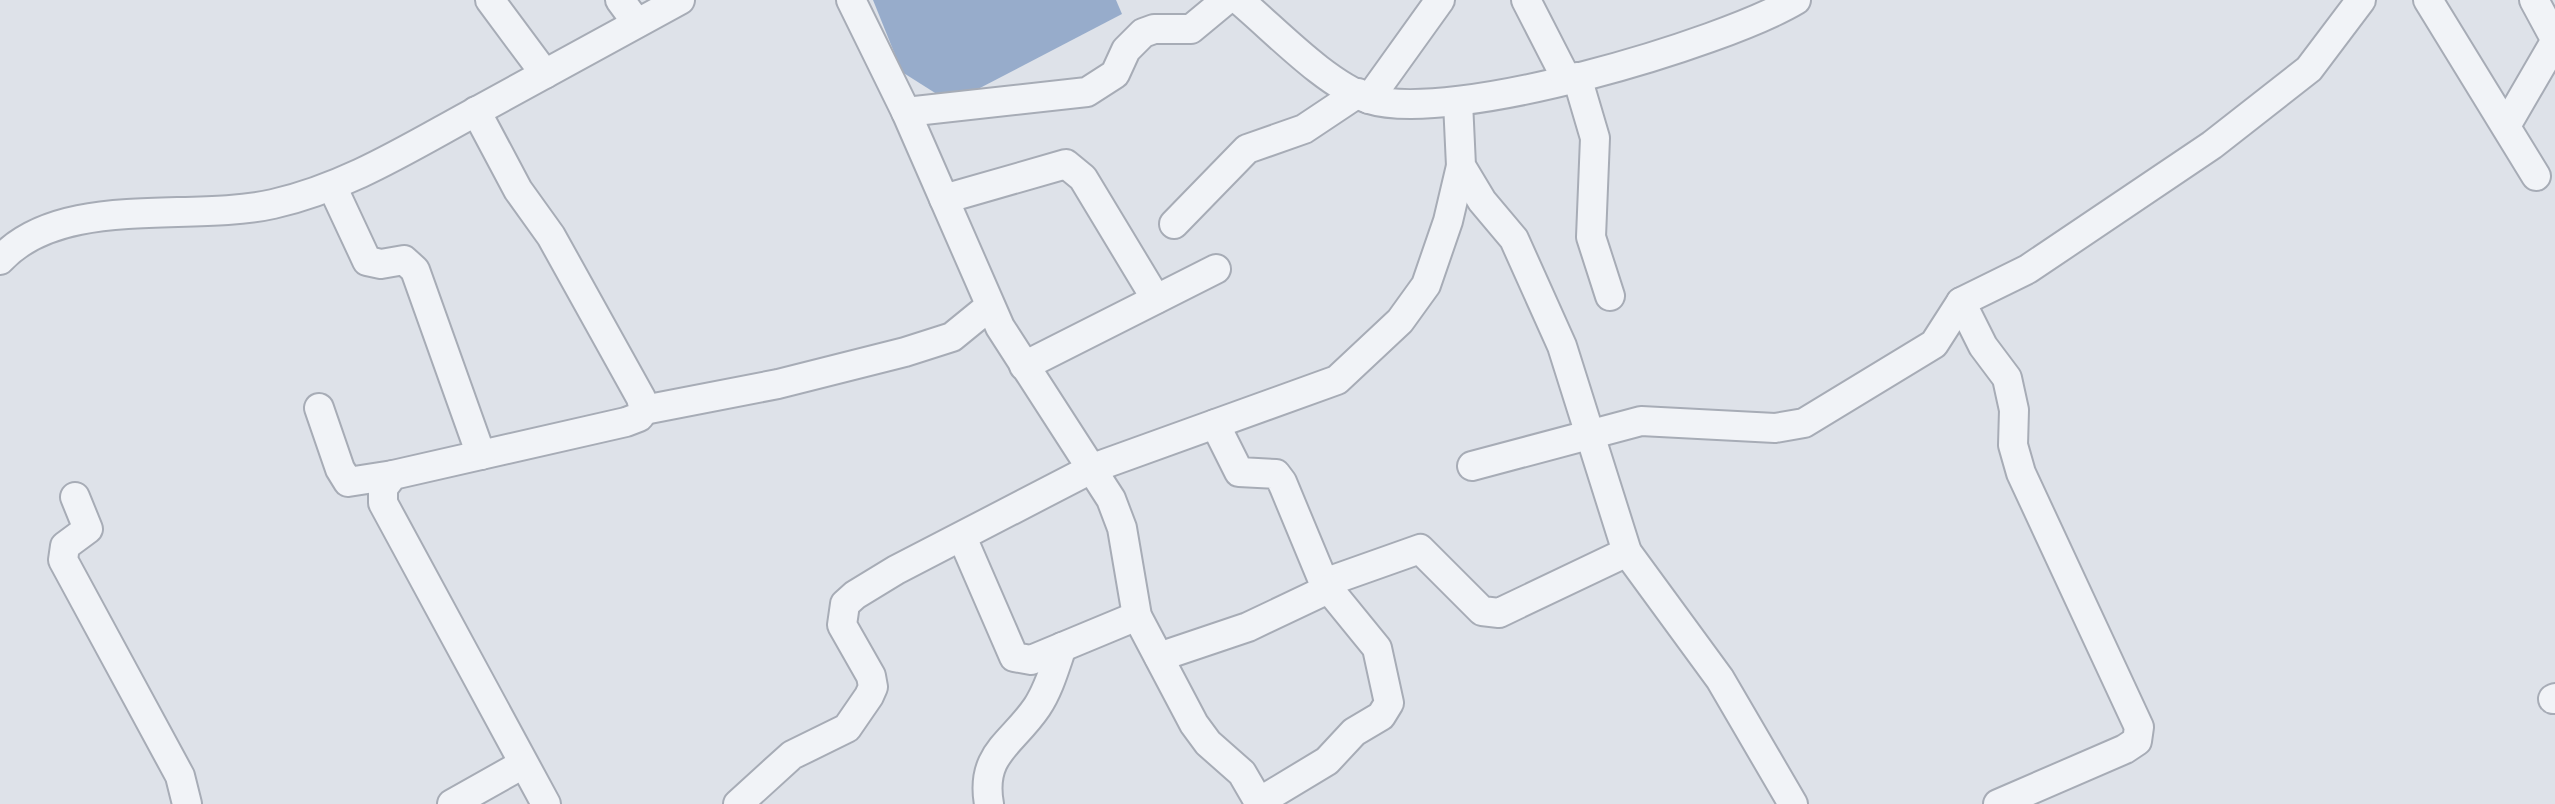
<svg xmlns="http://www.w3.org/2000/svg" width="2555" height="804" font-family="'Open Sans',sans-serif">
	<style>
		.water { fill: #97accb }
		.lines { fill: none; stroke-linecap: round; stroke-linejoin: round }
		.minor-casing { stroke: #a7acb6; stroke-width: 32 }
		.minor { stroke: #f1f3f7; stroke-width: 28 }
	</style>
	<rect width="100%" height="100%" fill="#dee2e9"/>
	<polygon class="water" points="873,0 1116,0 1122,14 951,103 902,72"/>
	<g class="lines">
		<g class="minor-casing">
			<g id="minor">
				<polyline points="490,0 545,74"/>
				<polyline points="620,0 637,23"/>
				<polyline points="851,0 906,112 1000,327 1111,499 1122,528 1137,616 1194,724 1208,743 1242,773 1260,804"/>
				<path d="M1239,0C1275,30 1325,84 1369,99C1450,125 1722,44 1796,0"/>
				<polyline points="1526,0 1567,80"/>
				<polyline points="2428,0 2536,176"/>
				<polyline points="1577,77 1595,138 1591,237 1610,296"/>
				<polyline points="1369,99 1440,0"/>
				<polyline points="1458,102 1461,166 1482,201 1514,239 1562,346 1627,552 1720,679 1793,804"/>
				<polyline points="476,111 518,190 551,236 641,398 644,410 639,417 626,422 393,475 383,488 383,503 546,804"/>
				<polyline points="906,112 1087,92 1115,74 1126,50 1143,33 1154,29 1191,29 1226,0"/>
				<polyline points="2506,126 2553,45 2554,37 2534,0"/>
				<polyline points="332,186 367,261 381,264 404,260 415,270 481,455"/>
				<polyline points="944,199 1066,164 1083,178 1156,299"/>
				<polyline points="1174,224 1247,149 1304,129 1358,93"/>
				<path d="M0,260C62,193 189,223 273,204C344,188 404,151 466,117C538,78 609,39 680,0"/>
				<polyline points="1961,302 1983,346 2007,378 2014,410 2013,445 2021,473 2139,727 2137,741 2125,749 1998,804"/>
				<polyline points="1024,366 1216,269"/>
				<polyline points="319,408 340,469 348,482 393,475"/>
				<polyline points="644,410 778,384 905,352 952,337 990,306"/>
				<polyline points="1215,424 1239,472 1276,474 1282,482 1324,583 1377,648 1389,703 1381,716 1354,732 1327,761 1259,802"/>
				<polyline points="1472,466 1641,421 1775,428 1804,423 1934,344 1961,302 2028,269 2212,145 2309,69 2361,0"/>
				<polyline points="75,497 88,529 65,546 63,560 180,776 187,804"/>
				<polyline points="962,537 1014,657 1031,660 1137,616"/>
				<polyline points="1324,583 1420,549 1482,611 1499,613 1627,552"/>
				<polyline points="1159,657 1248,627 1328,589"/>
				<polyline points="2553,699 2555,698"/>
				<polyline points="452,804 523,764"/>
				<polyline points="738,804 792,755 847,728 869,696 873,687 871,676 842,625 845,604 855,595 896,570 1093,468 1337,380 1400,321 1426,285 1448,221 1461,166"/>
				<path d="M989,804C980,754 1012,744 1037,707C1049,689 1055,667 1062,647"/>
			</g>
		</g>
		<use href="#minor" class="minor"/>
	</g>
</svg>
